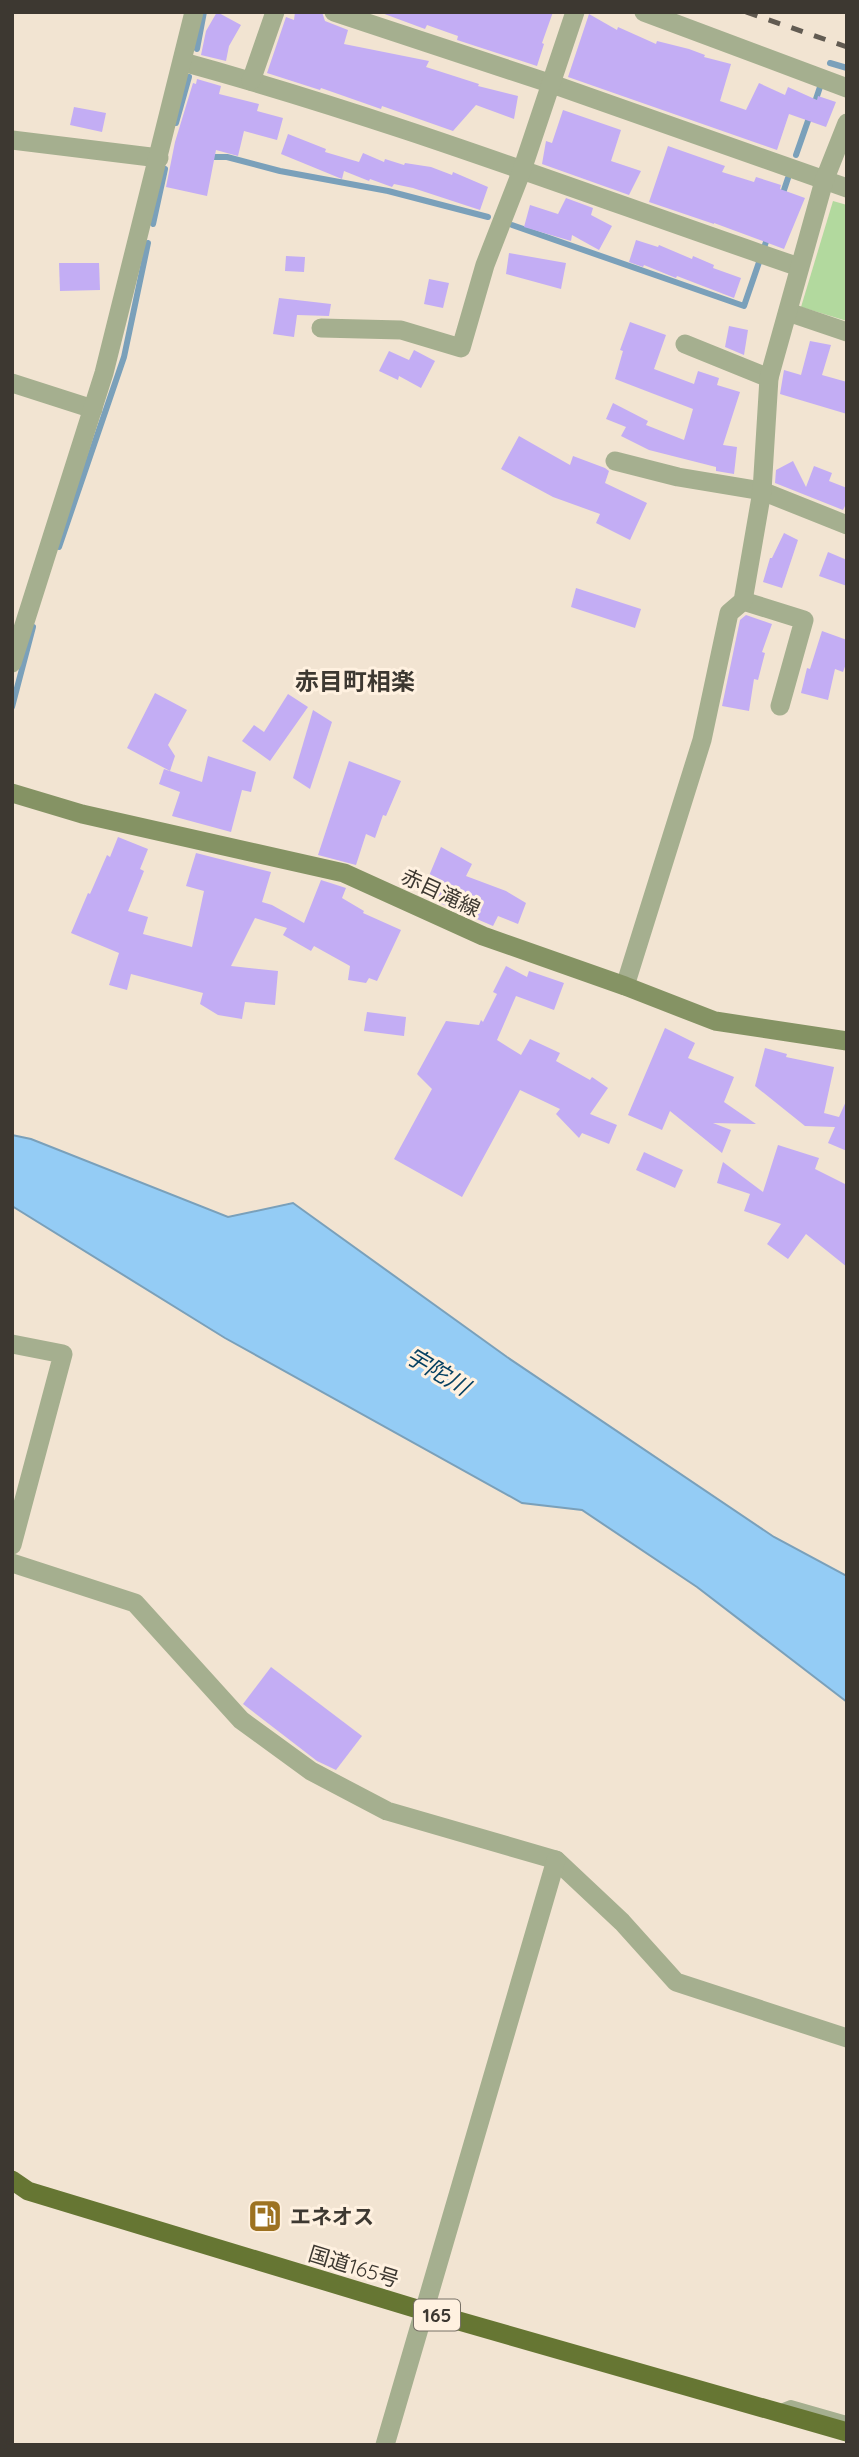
<svg xmlns="http://www.w3.org/2000/svg" width="859" height="2457" font-family="Quicksand,'Noto Sans JP',sans-serif">
	<style>
		.green { fill: #b2d99e }
		.water { fill: #94ccf5; stroke: #7aa0ba; stroke-width: 2 }
		.lines { fill: none; stroke-linecap: round; stroke-linejoin: round }
		.stream { stroke: #7aa0ba; stroke-width: 6 }
		.building { fill: #c3adf4 }
		.service { stroke: #a5af8f; stroke-width: 10 }
		.minor { stroke: #a5af8f; stroke-width: 19 }
		.secondary { stroke: #859364; stroke-width: 19 }
		.trunk { stroke: #667633; stroke-width: 19 }
		.rail { stroke: #625b52; stroke-width: 5; stroke-dasharray: 12 12; stroke-linecap: butt }
		.labels { text-anchor: middle; dominant-baseline: central; stroke-width: 6; stroke-linejoin: round; paint-order: stroke }
		.shield { fill: #fff1e0; stroke: #777066; stroke-width: 2 }
		.shield-label { font-size: 19px; font-weight: bold; fill: #3d3831 }
		.street-label { font-size: 21px; fill: #3d3831; stroke: #fff1e0 }
		.poi-label { font-size: 21px; font-weight: bold; fill: #3d3831; stroke: #fff1e0; text-anchor: start }
		.water-label { font-size: 23px; font-style: italic; fill: #064162; stroke: #fff1e0 }
		.quarter-label { font-size: 24px; font-weight: bold; fill: #3d3831; stroke: #fff1e0 }
	</style>
	<rect width="100%" height="100%" fill="#f2e4d2"/>
	<polygon class="green" points="833,201 847,205 847,321 801,307"/>
	<polygon class="water" points="12,1135 31,1139 228,1217 293,1203 507,1357 774,1537 847,1576 847,1702 697,1587 582,1510 522,1503 225,1338 12,1206"/>
	<g class="lines">
		<g class="stream">
			<polyline points="197,49 204,12"/>
			<polyline points="830,63 847,68"/>
			<polyline points="814,105 820,87"/>
			<polyline points="176,123 189,77"/>
			<polyline points="796,155 810,115"/>
			<polyline points="206,157 227,157 280,171 388,191 488,217"/>
			<polyline points="782,196 788,178"/>
			<polyline points="153,224 165,169"/>
			<polyline points="512,225 744,306 768,236"/>
			<polyline points="59,547 124,357 148,243"/>
			<polyline points="12,707 33,627"/>
		</g>
	</g>
	<g class="building">
		<polygon points="217,12 241,25 229,46 226,61 201,55 206,31"/>
		<polygon points="295,12 322,12 325,21 348,30 344,44 429,61 426,67 479,84 478,86 518,96 514,119 476,105 453,131 382,106 381,109 321,88 320,90 267,73 286,17 294,20"/>
		<polygon points="379,12 553,12 542,43 544,44 537,66 457,40 458,36 427,25 425,29"/>
		<polygon points="589,14 617,30 618,27 656,44 657,41 689,49 705,55 704,57 731,64 720,101 746,110 759,83 785,95 788,87 817,100 818,96 836,102 826,127 789,114 777,150 568,77"/>
		<polygon points="197,79 221,86 219,94 259,104 257,111 283,118 277,140 244,131 238,156 216,150 207,196 166,187 175,142 193,83 196,84"/>
		<polygon points="74,107 106,113 102,132 70,125"/>
		<polygon points="563,110 621,130 611,161 641,171 629,195 542,164 546,141 552,143"/>
		<polygon points="288,134 326,149 325,152 359,162 363,153 384,162 385,159 404,165 405,163 431,167 452,175 453,172 488,187 480,210 413,188 394,184 392,187 370,179 369,181 344,171 342,179 281,154"/>
		<polygon points="668,146 725,166 722,172 754,182 756,177 781,185 780,189 805,198 784,249 714,223 714,224 649,202"/>
		<polygon points="566,198 593,208 591,215 612,226 599,250 572,235 571,241 524,227 530,205 558,214"/>
		<polygon points="636,240 658,247 659,245 692,259 693,256 714,265 713,268 741,278 734,298 677,276 676,278 644,265 643,267 629,262"/>
		<polygon points="509,253 566,263 561,289 506,274"/>
		<polygon points="286,256 305,257 304,272 285,271"/>
		<polygon points="59,263 99,263 100,290 60,291"/>
		<polygon points="429,279 449,283 443,308 424,304"/>
		<polygon points="279,298 331,304 329,316 297,315 294,337 273,334"/>
		<polygon points="630,322 666,335 654,369 694,384 698,371 719,378 717,385 740,392 723,445 737,447 734,474 716,471 716,467 649,450 621,436 626,427 606,419 613,403 648,421 646,425 684,440 693,409 615,379 623,351 620,350"/>
		<polygon points="729,326 748,330 744,355 725,347"/>
		<polygon points="810,341 831,345 822,375 847,382 847,414 780,394 784,370 801,375"/>
		<polygon points="414,350 435,361 421,388 399,376 398,380 379,371 389,351 409,360"/>
		<polygon points="519,436 570,465 573,456 605,468 609,471 605,483 647,503 630,540 596,523 600,514 553,497 501,469"/>
		<polygon points="793,461 806,487 814,466 832,473 829,481 847,488 847,502 843,510 775,483 776,470"/>
		<polygon points="784,533 798,540 782,588 763,582 770,558 772,558"/>
		<polygon points="828,552 847,560 847,586 819,576"/>
		<polygon points="576,588 641,609 635,628 571,607"/>
		<polygon points="746,615 772,624 762,652 765,653 758,680 754,679 749,711 722,706 740,620"/>
		<polygon points="822,631 847,640 847,661 843,672 835,669 828,700 801,693 807,668 810,669"/>
		<polygon points="155,693 187,710 168,745 175,756 170,771 127,748"/>
		<polygon points="288,694 308,707 270,761 242,741 254,725 264,732"/>
		<polygon points="313,710 332,722 310,789 293,778"/>
		<polygon points="208,756 256,772 251,792 242,790 231,832 172,816 180,792 159,784 164,769 202,782"/>
		<polygon points="349,761 401,781 386,816 383,815 375,838 366,834 356,865 318,855"/>
		<polygon points="118,837 148,849 140,869 144,871 128,911 148,917 143,934 192,947 204,891 186,886 196,853 271,872 262,902 272,905 304,923 321,880 346,888 342,898 364,911 363,913 401,930 377,981 369,978 366,983 348,980 350,966 314,946 311,951 283,935 287,928 255,918 231,966 278,971 275,1005 245,1002 242,1019 218,1015 200,1004 203,993 131,974 127,990 109,985 119,953 71,933 88,893 90,894 107,855 110,857"/>
		<polygon points="441,847 472,864 466,876 506,891 526,903 518,924 498,916 493,926 421,895"/>
		<polygon points="506,966 527,977 529,971 564,983 554,1010 516,996 497,1040 521,1055 530,1039 560,1053 556,1061 590,1080 592,1077 608,1088 590,1114 617,1125 609,1144 582,1133 579,1138 556,1114 560,1109 520,1090 462,1197 394,1159 432,1089 417,1074 446,1021 479,1025 481,1020 483,1022 497,994 493,992"/>
		<polygon points="367,1012 406,1017 404,1036 364,1031"/>
		<polygon points="665,1028 695,1043 688,1058 734,1077 724,1102 756,1124 713,1123 731,1130 722,1153 670,1111 662,1130 628,1115"/>
		<polygon points="765,1048 787,1054 786,1057 834,1067 824,1113 839,1117 847,1099 847,1151 828,1143 835,1127 805,1126 755,1086"/>
		<polygon points="778,1145 819,1158 815,1169 847,1185 847,1267 806,1234 788,1259 767,1244 781,1224 744,1211 750,1194 717,1183 723,1162 763,1192"/>
		<polygon points="644,1152 683,1170 675,1188 636,1170"/>
		<polygon points="271,1667 362,1736 336,1770 317,1761 243,1704"/>
	</g>
	<g class="lines">
		<polyline class="service" points="776,2411 791,2405 847,2421"/>
		<g class="minor">
			<polyline points="334,12 552,84 847,188"/>
			<polyline points="644,12 847,88"/>
			<path d="M183,62C392,119 594,197 799,267"/>
			<polyline points="251,81 275,12"/>
			<polyline points="12,140 159,158"/>
			<polyline points="788,312 847,332"/>
			<polyline points="321,328 401,330 461,348 485,265 522,170 575,12"/>
			<polyline points="685,344 769,378"/>
			<polyline points="12,383 93,409"/>
			<polyline points="615,461 678,477 762,491 847,525"/>
			<polyline points="743,601 804,620 780,706"/>
			<polyline points="12,663 104,373 194,12"/>
			<polyline points="625,986 702,740 729,613 743,601 762,491 769,378 824,181 847,123"/>
			<polyline points="12,1344 63,1354 12,1545"/>
			<polyline points="12,1563 135,1603 241,1720 311,1771 387,1811 556,1860 622,1922 676,1982 847,2038"/>
			<polyline points="385,2445 556,1860"/>
		</g>
		<polyline class="secondary" points="12,793 82,814 344,873 483,936 625,986 715,1021 847,1041"/>
		<polyline class="trunk" points="12,2180 28,2191 424,2311 847,2432"/>
		<polyline class="rail" points="746,12 847,47"/>
	</g>
	<defs>
		<g id="fuel-square" transform="scale(1.75)"><rect x="-9" y="-9" width="18" height="18" rx="4" fill="#9d7221" stroke="#fff1e0"/><path d="M-5.5-6h7V0h2V4h1.3V-2.5L3-4.5l.8-.8L6-3V5H2.5V1h-1V6h-7ZM-4.2-4.7v3.2H.2V-4.7Z" fill="#fff"/></g>
	</defs>
	<g fill-rule="evenodd">
		<use href="#fuel-square" x="265" y="2216"/>
	</g>
	<g class="labels">
		<rect class="shield" x="414" y="2299.5" width="46" height="31" rx="5"/>
		<g class="shield-label">
			<text x="437" y="2315">165</text>
		</g>
		<g class="street-label">
			<text transform="translate(441 892) rotate(25)">赤目滝線</text>
			<text transform="translate(354 2266) rotate(17)">国道165号</text>
		</g>
		<g class="poi-label">
			<text x="290" y="2216">エネオス</text>
		</g>
		<g class="water-label">
			<text transform="translate(438 1371) rotate(31)">宇陀川</text>
		</g>
		<g class="quarter-label">
			<text x="355" y="681">赤目町相楽</text>
		</g>
	</g>
	<rect width="859" height="2457" fill="none" stroke="#3d3831" stroke-width="28"/>
</svg>
